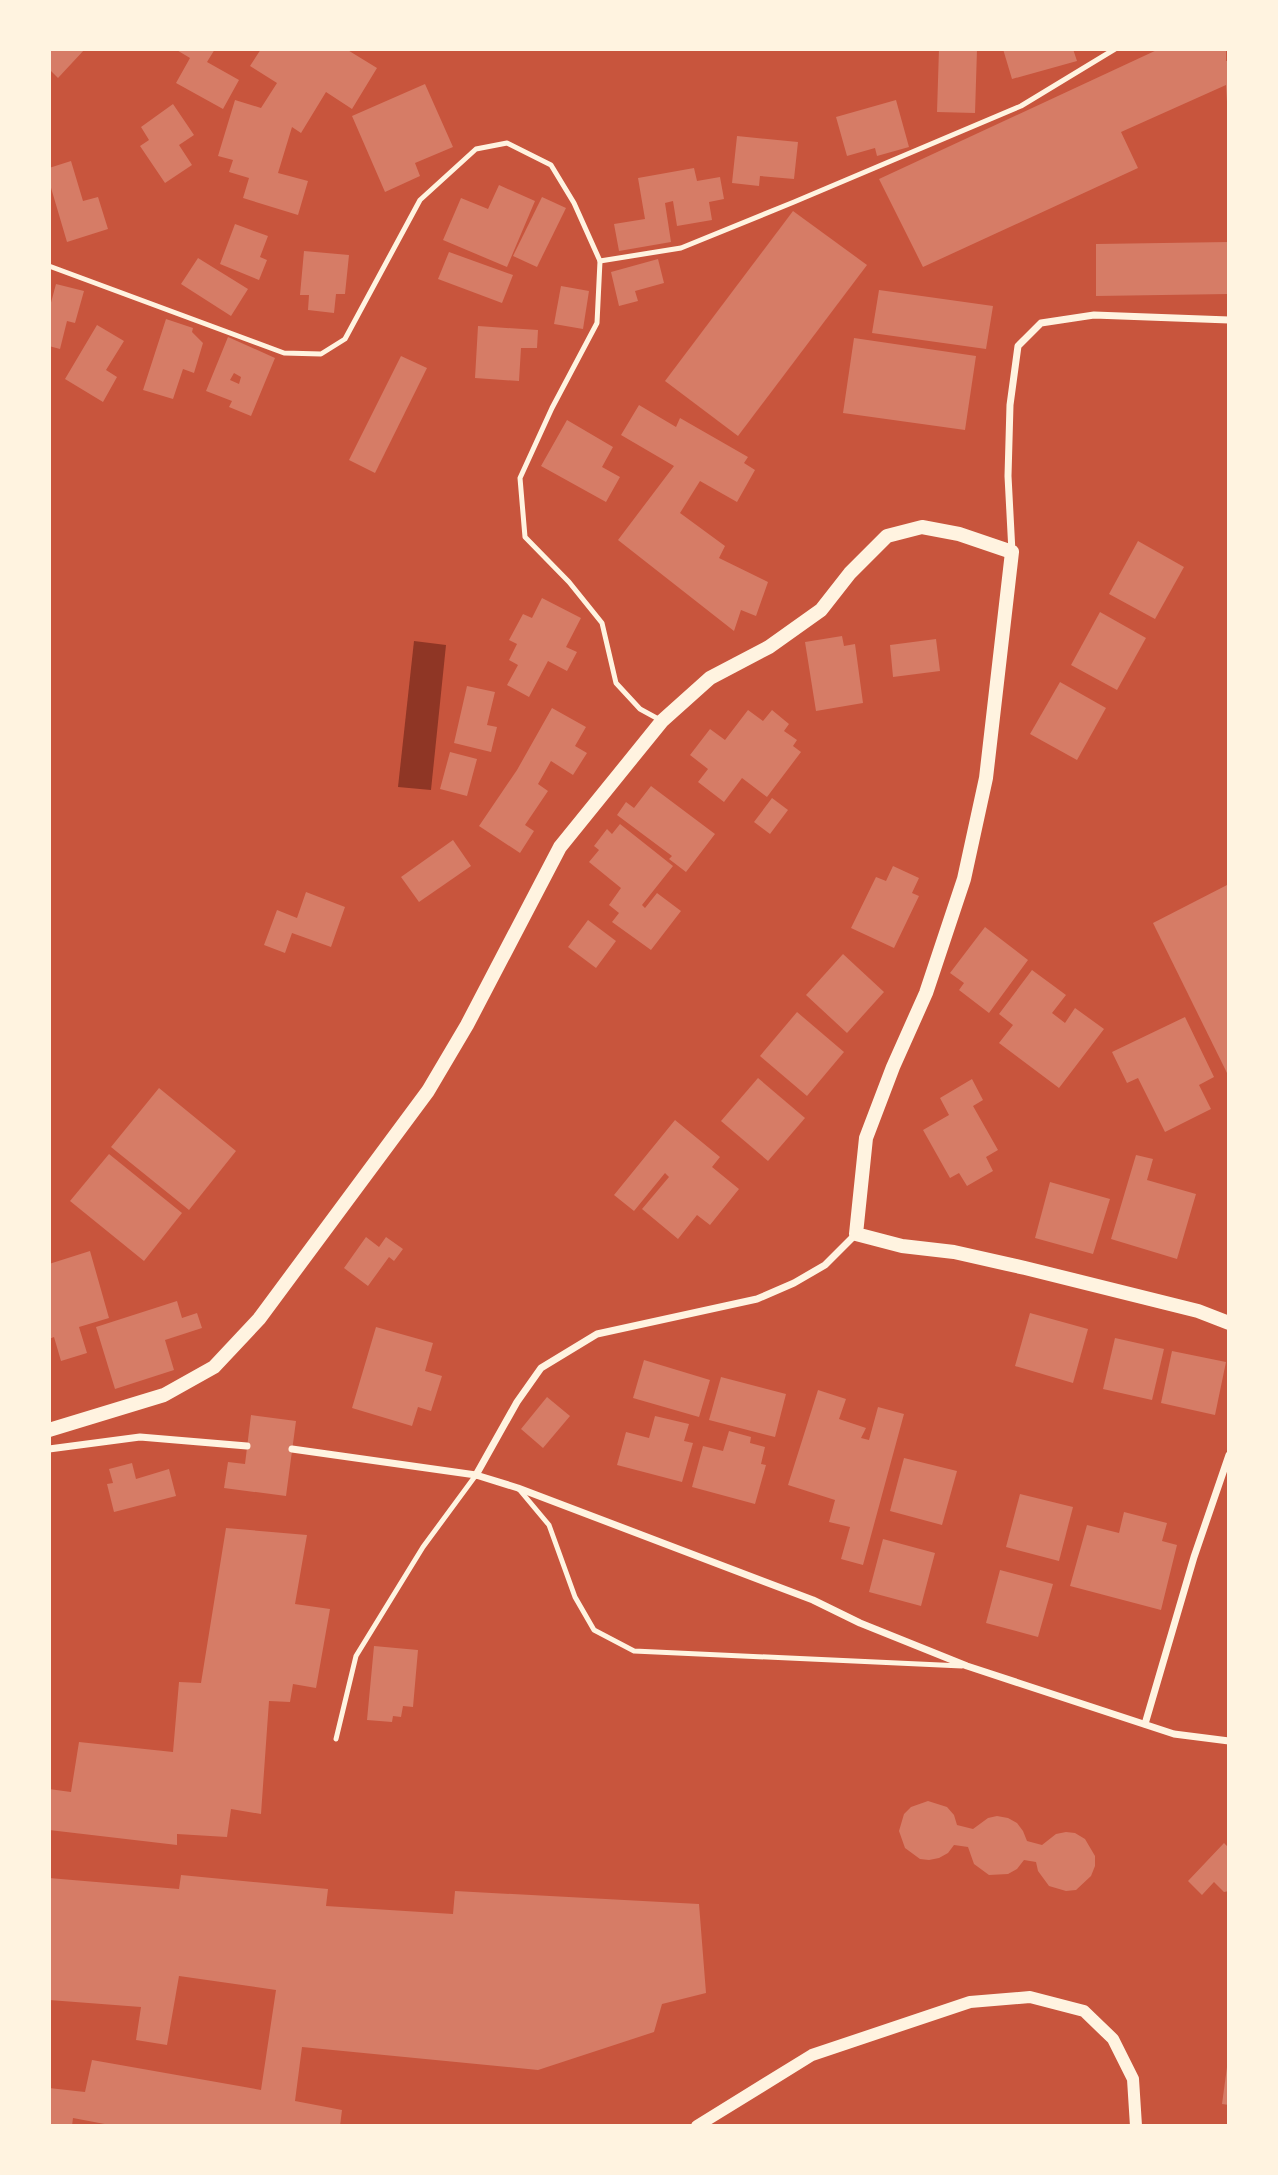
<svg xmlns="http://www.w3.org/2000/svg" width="1278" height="2175" font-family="'Alegreya Sans',sans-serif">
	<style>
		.water { fill: #8f3625 }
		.building { fill: #d67c66; fill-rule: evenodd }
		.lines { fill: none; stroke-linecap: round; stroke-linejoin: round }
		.service { stroke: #fff3e0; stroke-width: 5 }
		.minor { stroke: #fff3e0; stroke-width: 7 }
		.tertiary { stroke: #fff3e0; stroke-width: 12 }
		.secondary { stroke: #fff3e0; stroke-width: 14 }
	</style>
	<rect width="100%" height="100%" fill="#c8553d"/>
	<polygon class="water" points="414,641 446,645 431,790 398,787"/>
	<g class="building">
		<polygon points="49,49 85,49 58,78 49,69"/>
		<polygon points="175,49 215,49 207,62 239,80 223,109 176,83 190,58"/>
		<polygon points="261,49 346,49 377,68 352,109 326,92 301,133 292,127 278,173 308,181 298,215 243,198 249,178 229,172 233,160 218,156 235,100 261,108 277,83 250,66"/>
		<polygon points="939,49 977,49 975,113 937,112"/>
		<polygon points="1003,49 1073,49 1077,61 1012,79"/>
		<polygon points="1159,49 1226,49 1226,61 1229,61 1229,102 1227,102 1226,85 1121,132 1138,168 923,267 879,179"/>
		<polygon points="425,84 453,147 415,163 420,176 385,192 352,116"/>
		<polygon points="896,100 909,147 877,156 875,148 847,156 836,117"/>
		<polygon points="173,104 194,135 179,145 192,165 165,183 140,146 149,140 141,127"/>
		<polygon points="737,136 798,142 794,179 760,176 759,186 732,183"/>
		<polygon points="71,161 83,201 98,197 108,229 67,242 49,181 49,168"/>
		<polygon points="694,168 697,181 720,177 724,199 709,202 712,220 677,226 673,201 665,203 671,242 619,251 614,224 645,219 638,178"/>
		<polygon points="499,185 535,201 507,267 443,240 461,198 488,209"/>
		<polygon points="542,197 566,208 537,267 513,256"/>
		<polygon points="793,211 867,265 738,436 665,381"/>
		<polygon points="235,224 268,236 260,257 267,260 259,280 220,264"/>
		<polygon points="1229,242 1229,294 1096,296 1096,244"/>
		<polygon points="304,251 349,255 345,294 336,294 334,313 308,310 309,295 300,295"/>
		<polygon points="449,252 513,275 502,303 438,279"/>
		<polygon points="198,258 248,289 231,316 181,284"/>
		<polygon points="658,259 664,283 635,291 638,301 619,306 611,272"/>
		<polygon points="56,284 84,291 75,323 67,321 60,349 49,346 49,310"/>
		<polygon points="561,286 589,291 583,329 554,324"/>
		<polygon points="879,290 993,306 986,349 872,333"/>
		<polygon points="166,319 193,328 192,332 203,343 194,373 183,369 173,399 143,390"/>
		<polygon points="97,325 124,341 106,370 117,377 103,402 65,379"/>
		<polygon points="478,326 538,330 537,348 521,348 519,381 475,378"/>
		<path d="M228,337L275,358L251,416L229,407L232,401L206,391ZM234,373L241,377L239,384L230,380Z"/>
		<polygon points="854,338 976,356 965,430 843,413"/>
		<polygon points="401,356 427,368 375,473 349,460"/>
		<polygon points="639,405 676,427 680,418 748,457 744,463 755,470 737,502 700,481 680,513 725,546 719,558 768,582 756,616 741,610 734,631 618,540 674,466 621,435"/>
		<polygon points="567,420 613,447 602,467 620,477 606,502 541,466"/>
		<polygon points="1138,541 1184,567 1155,619 1109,594"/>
		<polygon points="542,598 581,618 566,647 577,652 567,671 548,661 529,697 507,685 518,665 509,660 517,644 509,640 523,614 532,618"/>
		<polygon points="1100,612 1146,638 1117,690 1071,665"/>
		<polygon points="842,636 844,646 855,644 863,703 816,711 805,642"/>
		<polygon points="936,639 940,671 893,677 890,645"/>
		<polygon points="1060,682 1106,708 1077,760 1030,734"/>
		<polygon points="467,686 495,692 487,725 497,727 491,752 454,743"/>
		<polygon points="552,708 586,727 575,746 587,753 573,775 551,761 538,784 548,791 525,825 534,831 520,853 479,826 517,770"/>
		<polygon points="748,710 763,721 772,710 789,724 784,731 797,740 793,746 801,752 767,797 742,778 724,802 698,782 708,769 690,755 710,729 725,740"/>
		<polygon points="450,752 477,759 467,796 440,789"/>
		<polygon points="651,786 715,834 686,872 669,859 672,856 617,815 626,802 634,808"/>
		<polygon points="772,798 788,810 770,834 754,822"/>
		<polygon points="620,824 673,866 642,905 645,908 657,893 681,911 651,950 612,922 619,913 609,905 621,888 589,862 599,850 594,846 607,829 612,834"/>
		<polygon points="453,840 471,866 419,902 401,877"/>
		<polygon points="893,866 919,878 912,893 919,896 894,948 851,928 876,877 886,881"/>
		<polygon points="1229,884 1229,1077 1153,923"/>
		<polygon points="306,892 345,907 331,947 292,933 285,953 264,945 277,910 297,918"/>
		<polygon points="588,920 616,941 596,968 568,947"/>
		<polygon points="985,927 1028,960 989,1013 959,990 964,983 950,973"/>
		<polygon points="843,954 884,992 847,1033 806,995"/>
		<polygon points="1032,970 1066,995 1052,1013 1065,1023 1075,1008 1104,1029 1059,1088 999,1043 1013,1025 999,1014"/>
		<polygon points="797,1012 844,1052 807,1096 760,1056"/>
		<polygon points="1185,1017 1214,1077 1199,1085 1211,1109 1165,1132 1138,1078 1127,1083 1112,1052"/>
		<polygon points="758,1078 805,1118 768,1161 721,1121"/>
		<polygon points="972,1079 983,1100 973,1106 998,1150 986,1157 993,1171 967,1186 959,1173 950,1178 923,1130 949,1115 940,1098"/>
		<polygon points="159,1088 236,1151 189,1210 111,1147"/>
		<polygon points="675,1120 720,1157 712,1167 739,1189 710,1225 697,1215 678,1239 642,1209 669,1177 665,1173 634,1211 614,1195"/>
		<polygon points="109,1154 182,1213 144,1261 70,1201"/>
		<polygon points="1136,1155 1153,1159 1147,1180 1196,1194 1177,1259 1111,1239"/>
		<polygon points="1050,1182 1110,1199 1093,1254 1035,1238"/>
		<polygon points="366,1237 379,1247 386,1237 403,1249 394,1261 389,1257 368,1286 344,1268"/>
		<polygon points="90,1251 109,1318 79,1327 87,1353 61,1361 54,1337 49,1339 49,1264"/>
		<polygon points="177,1301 182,1318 197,1313 202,1328 165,1340 174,1370 115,1389 96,1327"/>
		<polygon points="1030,1313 1088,1329 1073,1383 1015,1366"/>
		<polygon points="376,1327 433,1343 425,1371 442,1376 431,1411 418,1407 412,1426 352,1408"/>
		<polygon points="1115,1338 1164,1349 1152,1400 1103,1389"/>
		<polygon points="1172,1351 1226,1362 1215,1415 1161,1403"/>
		<polygon points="644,1360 710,1380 699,1417 633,1398"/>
		<polygon points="721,1377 786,1394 775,1437 709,1420"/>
		<polygon points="818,1390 846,1399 839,1419 866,1428 861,1438 869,1440 878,1407 904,1414 863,1565 841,1559 850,1527 829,1522 835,1500 788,1485"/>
		<polygon points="547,1397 570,1416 543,1448 521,1429"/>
		<polygon points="251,1415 296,1421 286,1496 224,1488 228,1462 245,1464"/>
		<polygon points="655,1416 689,1424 684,1441 693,1443 682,1482 617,1465 626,1432 649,1438"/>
		<polygon points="729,1431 751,1437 750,1443 765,1447 761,1464 766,1465 755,1504 692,1487 703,1446 723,1451"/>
		<polygon points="904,1458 957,1471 942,1525 890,1511"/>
		<polygon points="132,1463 136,1479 169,1469 176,1496 114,1512 107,1484 113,1483 109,1469"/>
		<polygon points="1020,1494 1073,1507 1059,1561 1006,1547"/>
		<polygon points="1124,1512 1167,1523 1162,1541 1177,1545 1161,1610 1070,1586 1087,1525 1119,1533"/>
		<polygon points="226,1528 307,1535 295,1604 330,1609 316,1688 293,1684 290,1702 269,1701 261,1814 231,1809 227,1837 177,1834 177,1845 49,1830 49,1789 71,1792 79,1742 173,1752 179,1682 201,1683"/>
		<polygon points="883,1539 935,1553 921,1606 869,1592"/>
		<polygon points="1000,1570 1053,1584 1038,1637 986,1623"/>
		<polygon points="374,1646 418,1650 413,1707 403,1706 401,1717 393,1716 392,1722 367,1720"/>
		<polygon points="928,1801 947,1807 954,1815 957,1825 973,1829 988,1818 997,1816 1008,1818 1017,1823 1023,1831 1027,1841 1042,1845 1056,1834 1066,1832 1075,1833 1085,1839 1095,1856 1095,1866 1091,1876 1076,1890 1066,1891 1049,1886 1038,1871 1036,1862 1024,1860 1017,1869 1008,1874 989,1875 974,1864 968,1847 954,1845 948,1853 939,1858 929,1860 920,1859 905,1848 899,1831 904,1814 911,1807"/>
		<polygon points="1224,1843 1229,1848 1229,1891 1224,1892 1214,1882 1202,1895 1188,1881"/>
		<polygon points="181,1875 328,1889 326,1906 453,1914 455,1891 699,1904 706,1993 662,2004 654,2032 538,2070 302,2047 295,2101 342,2110 340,2126 115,2126 73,2118 72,2126 49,2126 49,2088 85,2092 92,2060 261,2090 276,1990 179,1976 167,2045 136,2040 141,2007 49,2000 49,1878 179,1889"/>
		<polygon points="1227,2067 1229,2067 1229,2105 1222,2104"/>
	</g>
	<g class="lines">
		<g class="service">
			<polyline points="600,261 681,248 794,202 1021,106 1115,49"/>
			<polyline points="49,266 284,353 321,354 345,339 420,200 476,149 507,143 551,165 574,203 600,261 597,323 552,408 520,478 525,537 569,582 602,623 616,683 640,709 662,721"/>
			<polyline points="518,1488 549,1525 575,1597 594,1630 634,1651 962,1666"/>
			<polyline points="336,1739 356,1656 423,1547 476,1475"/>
		</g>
		<g class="minor">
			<polyline points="1012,552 1008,476 1010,405 1018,346 1041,323 1094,315 1229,320"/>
			<polyline points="49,1449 140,1437 247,1446"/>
			<polyline points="292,1449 476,1475 518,1488 813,1600 860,1623 967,1666 1174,1734 1229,1741"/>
			<polyline points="476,1475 517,1402 541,1368 597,1334 757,1299 794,1283 825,1265 856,1234"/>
			<polyline points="1145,1724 1194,1557 1229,1455"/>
		</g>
		<polyline class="tertiary" points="697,2126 812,2055 970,2002 1030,1997 1084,2011 1113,2039 1133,2079 1136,2126"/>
		<polyline class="secondary" points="49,1430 164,1395 214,1367 259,1319 428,1091 467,1025 560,847 662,721 710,678 769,647 821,610 850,573 887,536 922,527 959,534 1012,552 986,778 964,879 926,993 893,1067 866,1138 856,1234 902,1246 954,1252 1025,1268 1198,1311 1229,1323"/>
	</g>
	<rect width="1278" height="2175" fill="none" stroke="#fff3e0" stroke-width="102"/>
</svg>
